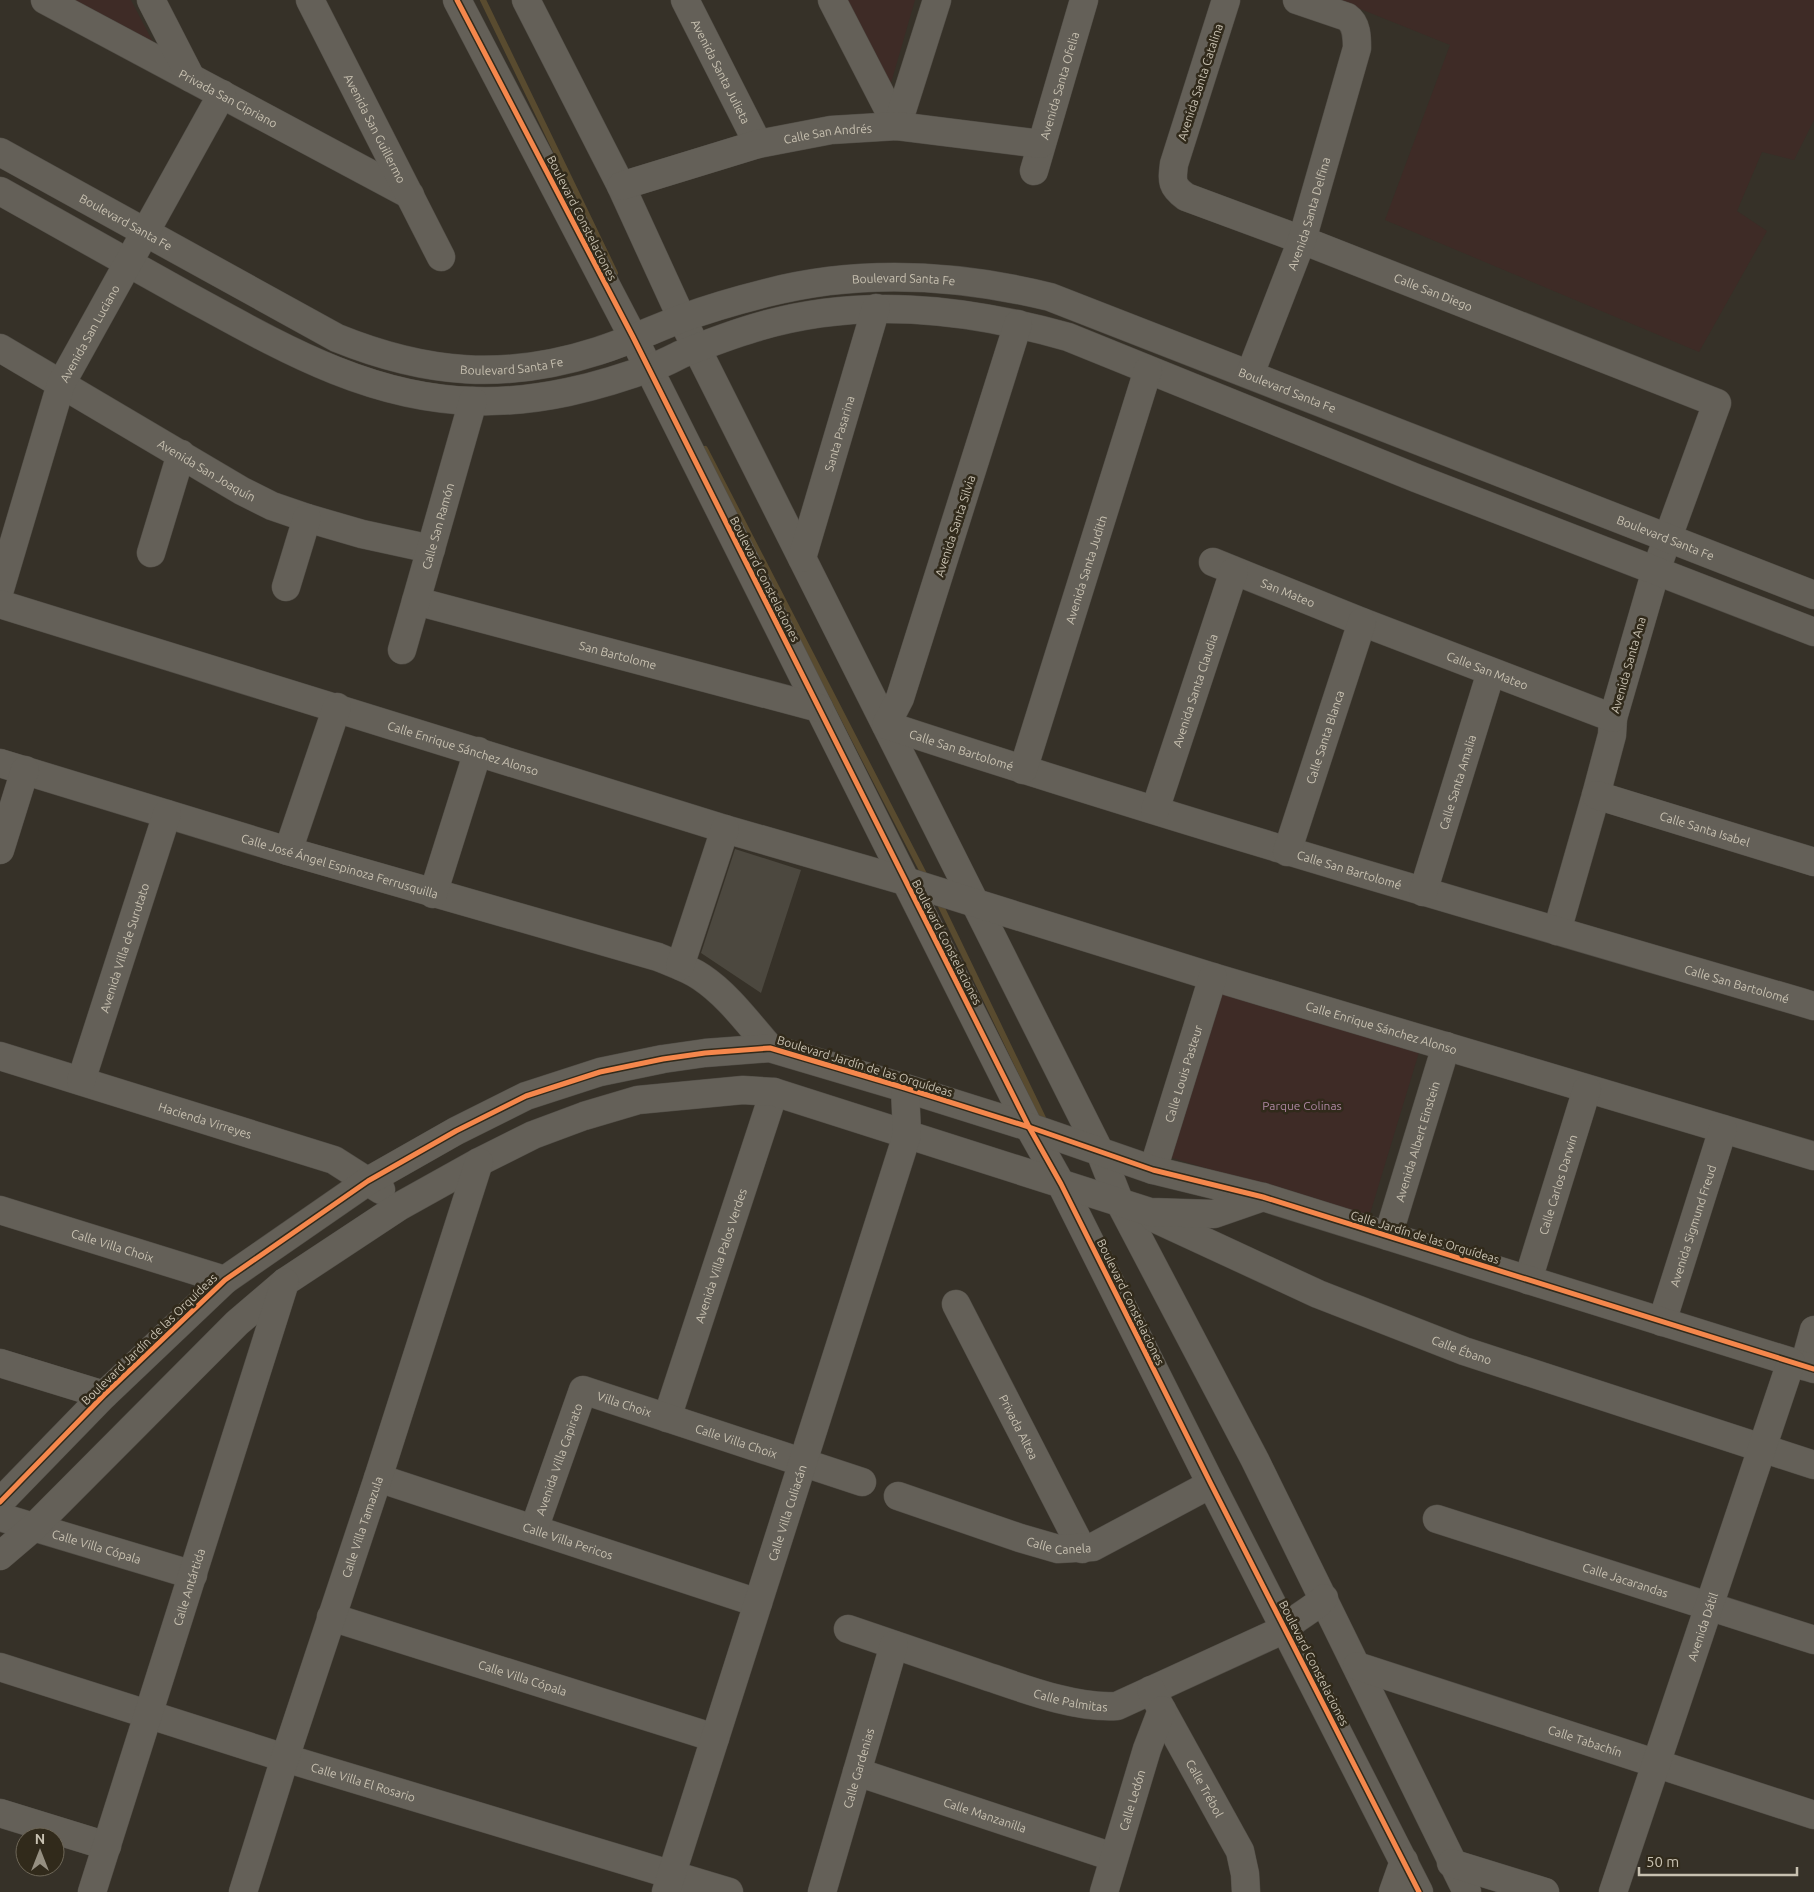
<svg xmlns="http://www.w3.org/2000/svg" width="1814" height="1892" font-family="Ubuntu,sans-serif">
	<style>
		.green { fill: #3e2b26 }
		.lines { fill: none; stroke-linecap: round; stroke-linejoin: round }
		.stream { stroke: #594b2f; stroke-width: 6 }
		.building { fill: #4c483f }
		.minor-casing { stroke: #514d46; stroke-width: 29 }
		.minor { stroke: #646058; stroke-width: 28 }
		.cycleway-casing { stroke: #312a1b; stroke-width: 8 }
		.cycleway { stroke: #f5874c; stroke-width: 5 }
		.labels { text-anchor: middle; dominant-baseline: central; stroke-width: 5; stroke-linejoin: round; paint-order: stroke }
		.street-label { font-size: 12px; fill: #c8c1b1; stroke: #312a1b }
		.park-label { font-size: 12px; fill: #ad86a1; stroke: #312a1b }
	</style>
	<rect width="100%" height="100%" fill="#363128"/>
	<g class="green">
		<polygon points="69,0 131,0 155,46"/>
		<polygon points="841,0 915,0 889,90"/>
		<polygon points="1338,0 1814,0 1814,120 1794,160 1762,152 1737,211 1767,231 1699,352 1385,220 1450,45"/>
		<polygon points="1210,988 1420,1049 1369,1217 1162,1155"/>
	</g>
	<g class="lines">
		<g class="stream">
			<polyline points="483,0 615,273"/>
			<polyline points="705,449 926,878"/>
			<polyline points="938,900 1043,1118"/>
		</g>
	</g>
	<polygon class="building" points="735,849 801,870 761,993 701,953"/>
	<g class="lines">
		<g class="minor-casing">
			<g id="minor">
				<path id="s1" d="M45,0L410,195"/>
				<polyline points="151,0 191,78"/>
				<path id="s2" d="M310,0L441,257"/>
				<polyline points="457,0 633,337 1029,1127 1061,1184 1211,1484 1419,1892"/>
				<polyline points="526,0 621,186 682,319 1100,1152 1120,1203 1255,1460 1467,1892"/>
				<path id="s3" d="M685,0L758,144"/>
				<polyline points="832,0 897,126"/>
				<path id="s4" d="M1226,0L1174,164C1172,181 1171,186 1186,197L1302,240L1717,403L1656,570L1613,718L1612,735L1596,795L1557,931"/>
				<polyline points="897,126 937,0"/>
				<path id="s5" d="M0,152L337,338C426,374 505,381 598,351C627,342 654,329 683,318C710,308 738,300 766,293C859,269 956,274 1050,297L1814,595"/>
				<path id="s6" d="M1034,171L1084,0"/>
				<path id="s7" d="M621,186L758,144L831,130L897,126L1041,144"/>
				<path d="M0,191C61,225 123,260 184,294C276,344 367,399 475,401C538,403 599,387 658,365C667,362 675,357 684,353C707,344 730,335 754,328C858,296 965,308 1068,337L1416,478L1814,632"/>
				<path id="s8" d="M1018,324L900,698L886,725C1193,826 1504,915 1814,1006"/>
				<path id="s9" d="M0,348L242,491L272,506L307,518L362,534L431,549"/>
				<path id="s10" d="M1250,374L1302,240L1357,48C1357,37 1357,24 1347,17L1297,0"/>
				<polyline points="151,553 181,454"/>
				<path id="s11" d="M802,558L876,308"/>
				<path id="s12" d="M1213,562L1362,622L1613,718"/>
				<polyline points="286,587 307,518"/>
				<path id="s13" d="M0,589L61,384L222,94"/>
				<path id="s14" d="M416,601L819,708"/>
				<path id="s15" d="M0,604L725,829L905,881L1213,977L1814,1156"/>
				<path id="s16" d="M402,650L473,401"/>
				<path id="s17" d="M0,763L288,851L658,957C672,963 688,968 701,977C728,995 748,1023 770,1048"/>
				<path id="s18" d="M1023,770L1148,370"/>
				<path id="s19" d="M1596,795L1814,862"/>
				<path id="s20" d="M1155,810L1234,571"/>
				<polyline points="0,850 25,770"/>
				<polyline points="288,851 337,707"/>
				<path id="s21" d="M1287,852L1362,622"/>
				<path id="s22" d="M1423,892L1491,672"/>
				<polyline points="433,894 478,751"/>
				<polyline points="680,966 725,829"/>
				<path id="s23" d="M0,1056L334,1160L381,1190"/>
				<path id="s24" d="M81,1081L167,814"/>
				<path id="s25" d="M1153,1170L1213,977"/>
				<path id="s26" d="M0,1210L225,1280"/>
				<path id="s27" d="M1154,1218L1318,1294L1464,1351L1814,1465"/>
				<path id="s28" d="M1388,1236L1446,1046"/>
				<path id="s29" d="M1528,1280L1587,1089"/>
				<path id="s30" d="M956,1304L1082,1549"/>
				<path id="s31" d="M1662,1322L1723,1129"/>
				<polyline points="0,1363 104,1395"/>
				<polyline points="1804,1366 1814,1330"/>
				<path id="s32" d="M667,1418L774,1092"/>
				<path id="s33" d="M378,1478L758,1603"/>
				<path id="s34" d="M898,1496L1020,1538L1058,1549L1093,1547L1211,1484"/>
				<polyline points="0,1502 104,1395 225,1280 368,1181 456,1131 526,1096 600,1072 663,1059 705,1053 770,1048 905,1088 1029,1127 1153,1170 1263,1197 1814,1369"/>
				<path id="s35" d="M0,1517L193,1575"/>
				<path id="s36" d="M1437,1519L1814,1640"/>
				<path id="s37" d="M534,1529L583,1390L862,1482"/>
				<polyline points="0,1556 34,1527 237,1323 285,1282 400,1206 479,1162 533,1135 584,1116 638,1100 743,1090 774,1092 1150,1212 1214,1214 1263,1197"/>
				<path id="s38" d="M331,1617L715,1738"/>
				<path id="s39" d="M848,1629C893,1644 938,1660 983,1675C1022,1688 1076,1709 1117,1706L1285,1629C1296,1616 1312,1611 1324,1598"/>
				<path id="s40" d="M1357,1666L1814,1815"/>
				<path id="s41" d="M0,1667L285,1758L729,1892"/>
				<path id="s42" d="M1151,1690L1240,1851L1245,1874L1246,1892"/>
				<path id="s43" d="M857,1772L1113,1857"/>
				<polyline points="0,1813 107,1846"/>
				<polyline points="1451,1863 1545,1892"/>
				<path id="s44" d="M92,1892L285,1282"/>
				<path id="s45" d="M243,1892L285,1758L378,1478L479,1162"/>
				<path id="s46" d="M666,1892L907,1135L905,1088"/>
				<path id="s47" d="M822,1892L894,1645"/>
				<path id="s48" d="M1104,1892L1147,1749L1162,1710"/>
				<polyline points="1393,1892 1404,1861"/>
				<path id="s49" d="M1613,1892L1791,1362"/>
			</g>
		</g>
		<use href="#minor" class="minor"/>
		<g class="cycleway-casing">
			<g id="cycleway">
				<polyline points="457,0 633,337 1029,1127 1061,1184 1211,1484 1419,1892"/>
				<polyline points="0,1502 104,1395 225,1280 368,1181 456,1131 526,1096 600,1072 663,1059 705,1053 770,1048 905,1088 1029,1127 1153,1170 1263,1197 1814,1369"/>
			</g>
		</g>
		<use href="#cycleway" class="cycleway"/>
	</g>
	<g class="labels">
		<g class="street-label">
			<text stroke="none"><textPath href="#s3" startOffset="80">Avenida Santa Julieta</textPath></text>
			<text transform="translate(1200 82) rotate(-72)">Avenida Santa Catalina</text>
			<text stroke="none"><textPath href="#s6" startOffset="89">Avenida Santa Ofelia</textPath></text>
			<text stroke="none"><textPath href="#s1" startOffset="208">Privada San Cipriano</textPath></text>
			<text stroke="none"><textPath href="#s2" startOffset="144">Avenida San Guillermo</textPath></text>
			<text stroke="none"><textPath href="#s7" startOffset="214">Calle San Andrés</textPath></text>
			<text stroke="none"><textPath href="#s10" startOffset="171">Avenida Santa Delfina</textPath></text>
			<text transform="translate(582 218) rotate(63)">Boulevard Constelaciones</text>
			<text stroke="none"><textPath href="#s5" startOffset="144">Boulevard Santa Fe</textPath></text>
			<text stroke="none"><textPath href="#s5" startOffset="969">Boulevard Santa Fe</textPath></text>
			<text stroke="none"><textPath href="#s4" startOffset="475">Calle San Diego</textPath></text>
			<text stroke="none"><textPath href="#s13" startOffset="272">Avenida San Luciano</textPath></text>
			<text stroke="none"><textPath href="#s5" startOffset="564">Boulevard Santa Fe</textPath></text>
			<text stroke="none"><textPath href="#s5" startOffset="1372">Boulevard Santa Fe</textPath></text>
			<text stroke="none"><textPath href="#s11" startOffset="130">Santa Pasarina</textPath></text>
			<text stroke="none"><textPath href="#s9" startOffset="240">Avenida San Joaquín</textPath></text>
			<text stroke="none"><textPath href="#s16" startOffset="129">Calle San Ramón</textPath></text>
			<text transform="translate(955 526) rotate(-72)">Avenida Santa Silvia</text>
			<text stroke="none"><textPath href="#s5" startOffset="1778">Boulevard Santa Fe</textPath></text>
			<text stroke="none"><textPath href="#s18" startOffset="210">Avenida Santa Judith</textPath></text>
			<text transform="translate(765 579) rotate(63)">Boulevard Constelaciones</text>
			<text stroke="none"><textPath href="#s12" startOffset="81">San Mateo</textPath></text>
			<text stroke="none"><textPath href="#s14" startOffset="209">San Bartolome</textPath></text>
			<text transform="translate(1628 665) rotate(-74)">Avenida Santa Ana</text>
			<text stroke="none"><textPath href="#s12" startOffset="295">Calle San Mateo</textPath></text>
			<text stroke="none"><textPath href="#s20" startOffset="126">Avenida Santa Claudia</textPath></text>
			<text stroke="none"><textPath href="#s21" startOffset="121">Calle Santa Blanca</textPath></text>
			<text stroke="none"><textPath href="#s15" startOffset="485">Calle Enrique Sánchez Alonso</textPath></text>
			<text stroke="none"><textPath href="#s8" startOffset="502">Calle San Bartolomé</textPath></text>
			<text stroke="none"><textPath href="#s22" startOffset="115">Calle Santa Amalia</textPath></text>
			<text stroke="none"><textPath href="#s19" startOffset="114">Calle Santa Isabel</textPath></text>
			<text stroke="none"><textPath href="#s17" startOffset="355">Calle José Ángel Espinoza Ferrusquilla</textPath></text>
			<text stroke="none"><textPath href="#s8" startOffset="908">Calle San Bartolomé</textPath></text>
			<text transform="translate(947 942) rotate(63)">Boulevard Constelaciones</text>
			<text stroke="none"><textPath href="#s24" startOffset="140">Avenida Villa de Surutato</textPath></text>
			<text stroke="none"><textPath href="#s8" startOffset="1312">Calle San Bartolomé</textPath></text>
			<text stroke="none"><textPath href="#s15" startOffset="1445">Calle Enrique Sánchez Alonso</textPath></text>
			<text transform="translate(865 1066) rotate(17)">Boulevard Jardín de las Orquídeas</text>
			<text stroke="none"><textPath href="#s25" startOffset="101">Calle Louis Pasteur</textPath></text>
			<text stroke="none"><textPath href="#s23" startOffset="215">Hacienda Virreyes</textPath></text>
			<text stroke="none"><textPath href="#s28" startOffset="99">Avenida Albert Einstein</textPath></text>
			<text stroke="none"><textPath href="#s29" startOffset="100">Calle Carlos Darwin</textPath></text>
			<text stroke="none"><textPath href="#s31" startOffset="101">Avenida Sigmund Freud</textPath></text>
			<text transform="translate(1425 1237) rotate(17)">Calle Jardín de las Orquídeas</text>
			<text stroke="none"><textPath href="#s26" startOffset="118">Calle Villa Choix</textPath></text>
			<text stroke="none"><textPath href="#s32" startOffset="171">Avenida Villa Palos Verdes</textPath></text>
			<text transform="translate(1131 1302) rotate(64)">Boulevard Constelaciones</text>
			<text transform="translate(149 1339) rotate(-44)">Boulevard Jardín de las Orquídeas</text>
			<text stroke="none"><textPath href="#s27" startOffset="335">Calle Ébano</textPath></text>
			<text stroke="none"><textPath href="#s37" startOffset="191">Villa Choix</textPath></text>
			<text stroke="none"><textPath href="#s30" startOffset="138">Privada Altea</textPath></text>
			<text stroke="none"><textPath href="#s37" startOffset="309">Calle Villa Choix</textPath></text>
			<text stroke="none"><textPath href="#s37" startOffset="74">Avenida Villa Capirato</textPath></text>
			<text stroke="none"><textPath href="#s46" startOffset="398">Calle Villa Culiacán</textPath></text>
			<text stroke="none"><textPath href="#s45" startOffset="384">Calle Villa Tamazula</textPath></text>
			<text stroke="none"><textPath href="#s33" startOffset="200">Calle Villa Pericos</textPath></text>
			<text stroke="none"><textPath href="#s34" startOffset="169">Calle Canela</textPath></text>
			<text stroke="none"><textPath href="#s35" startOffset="101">Calle Villa Cópala</textPath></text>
			<text stroke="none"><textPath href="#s36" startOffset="198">Calle Jacarandas</textPath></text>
			<text stroke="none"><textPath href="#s44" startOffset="320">Calle Antártida</textPath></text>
			<text stroke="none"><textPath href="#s49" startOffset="280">Avenida Dátil</textPath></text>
			<text transform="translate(1314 1663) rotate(63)">Boulevard Constelaciones</text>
			<text stroke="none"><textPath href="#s38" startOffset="201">Calle Villa Cópala</textPath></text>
			<text stroke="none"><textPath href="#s39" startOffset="234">Calle Palmitas</textPath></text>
			<text stroke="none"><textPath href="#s40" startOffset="240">Calle Tabachín</textPath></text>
			<text stroke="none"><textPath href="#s47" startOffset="129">Calle Gardenias</textPath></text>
			<text stroke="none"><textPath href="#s41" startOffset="381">Calle Villa El Rosario</textPath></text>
			<text stroke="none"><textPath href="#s42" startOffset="112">Calle Trébol</textPath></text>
			<text stroke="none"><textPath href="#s48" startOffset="96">Calle Ledón</textPath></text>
			<text stroke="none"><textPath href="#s43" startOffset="135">Calle Manzanilla</textPath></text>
		</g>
		<g class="park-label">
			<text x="1302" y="1105">Parque Colinas</text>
		</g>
	</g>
	<g transform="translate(40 1852)"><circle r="24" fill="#312a1b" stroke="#6d6657"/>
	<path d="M0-4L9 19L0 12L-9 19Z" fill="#958f81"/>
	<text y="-8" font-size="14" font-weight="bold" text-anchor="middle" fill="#c8c1b1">N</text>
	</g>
	<path d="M1639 1867v8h158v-8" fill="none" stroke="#c8c1b1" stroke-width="2.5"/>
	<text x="1646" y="1867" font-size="15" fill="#c8c1b1" stroke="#312a1b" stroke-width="4" paint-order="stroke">50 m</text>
</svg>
